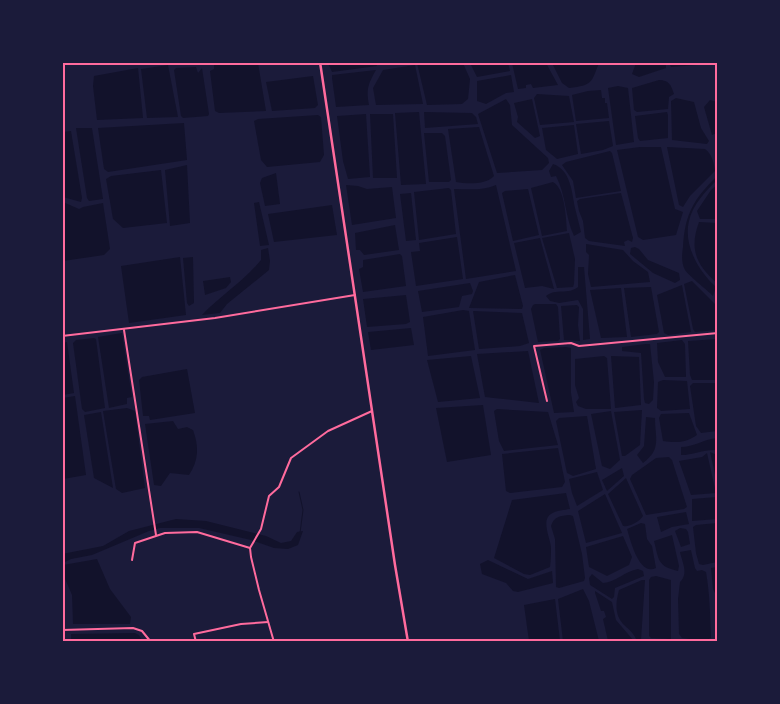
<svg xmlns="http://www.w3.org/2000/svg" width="780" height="704" font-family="'Fira Sans',sans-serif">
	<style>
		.water { fill: #12122b }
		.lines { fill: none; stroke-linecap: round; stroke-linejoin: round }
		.stream { stroke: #12122b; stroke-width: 1 }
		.minor { stroke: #ff6b9d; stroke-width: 2 }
		.tertiary { stroke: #ff6b9d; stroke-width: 2.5 }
		.neatline { fill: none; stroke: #ff6b9d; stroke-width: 2 }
	</style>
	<rect width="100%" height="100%" fill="#1b1b3a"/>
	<g class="water">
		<polygon points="224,63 258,63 266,111 219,113 215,111 210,71 214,69 214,64"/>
		<polygon points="328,63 376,63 377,66 332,72"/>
		<polygon points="417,63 463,63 470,79 468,99 462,104 427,105"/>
		<polygon points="470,63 508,63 510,71 477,77"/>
		<polygon points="512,63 546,63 558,85 533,88 531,84 526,85 526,88 518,89"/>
		<path d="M552,63H599C591,83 593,85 569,88L562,83Z"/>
		<polygon points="636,63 666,63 666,68 639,77 632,74"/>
		<polygon points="669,63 669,62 698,63 698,65 671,67"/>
		<polygon points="168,65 178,117 147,118 141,69"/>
		<polygon points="415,65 423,104 376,105 373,88 383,70"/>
		<polygon points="196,67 198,73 202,68 209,114 208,116 183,118 181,116 174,70 176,68"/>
		<polygon points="138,68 143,118 97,120 93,86 94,76"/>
		<path d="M376,70C368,84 366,89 369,105L336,107L332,78V75Z"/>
		<polygon points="511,75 514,92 506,93 486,104 477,101 477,81"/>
		<polygon points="313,76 318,105 315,108 272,111 266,82"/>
		<path d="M659,80C669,80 671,85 674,94L669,97L668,109L637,112L634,110L632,88Z"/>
		<polygon points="618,86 628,88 634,142 616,145 608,88"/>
		<polygon points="601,90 602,98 605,98 605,103 607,103 609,118 576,121 572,95 588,91"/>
		<polygon points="537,94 569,96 574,122 540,125 534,98"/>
		<polygon points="676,98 694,102 701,128 709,141 707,144 672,140 671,101"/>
		<polygon points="506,99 510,105 512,125 548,158 549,163 542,170 497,173 478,114"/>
		<polygon points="532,99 540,136 535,138 517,122 518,117 514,103"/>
		<polygon points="710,100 717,102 717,133 712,135 704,107"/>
		<polygon points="419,112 426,184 401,185 395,113"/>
		<polygon points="424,112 472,113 476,117 478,124 425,128"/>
		<polygon points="667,112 668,115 668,138 640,141 638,138 635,116"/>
		<polygon points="366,114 370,177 348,179 343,161 337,116"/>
		<polygon points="370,114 393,114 397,178 373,178"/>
		<polygon points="318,115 321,117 324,155 320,162 267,167 261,160 254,121 258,119"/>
		<polygon points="609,121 613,146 603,150 581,154 576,124"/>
		<polygon points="184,123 187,160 108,172 104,169 98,128"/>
		<polygon points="574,125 578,154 557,159 546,150 542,128"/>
		<path d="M479,127L494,176C486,185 467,184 456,182L448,129Z"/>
		<polygon points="76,128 92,128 103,199 89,201 87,198"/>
		<polygon points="71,131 82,198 81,202 63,197 63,132"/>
		<polygon points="424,133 442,133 445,136 451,180 449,182 429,182"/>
		<polygon points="640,147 661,147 675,209 683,212 676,235 643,240 638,237 617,150"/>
		<path d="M667,147L705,149C712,154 714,163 715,171L690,196L683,207L679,205Z"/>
		<polygon points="610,151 612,153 621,191 576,198 573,181 562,165 566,162"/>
		<path d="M553,164C571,170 572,193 575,208C577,216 579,224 581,232L574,236C565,217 566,195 556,176L551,177L549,171Z"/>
		<polygon points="187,165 190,223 170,226 165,170"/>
		<polygon points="161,170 167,223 123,228 113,219 106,179 111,176"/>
		<polygon points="276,173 280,204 265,206 260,183 262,178"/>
		<path d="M717,176V180C705,192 693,204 689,221C683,245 699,272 716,287L713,296C707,290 688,275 685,270C681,263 682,254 683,247C685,213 694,199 717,176Z"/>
		<path d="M553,182C565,188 566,218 567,231L542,236L531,188Z"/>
		<polygon points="346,185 358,186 367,189 392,187 396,218 352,225"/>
		<path d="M496,185L516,271L466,279L454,189C469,189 482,191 496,185Z"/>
		<polygon points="717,185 717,219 700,219 697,211 711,190"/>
		<polygon points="449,188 451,190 456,234 419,240 414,192"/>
		<polygon points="528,189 539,235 513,241 502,193 505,191"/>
		<polygon points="411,193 416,240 406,241 400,194"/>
		<polygon points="621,193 633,238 632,242 628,240 624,242 625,246 589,241 585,238 583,221 579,211 577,201 580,199"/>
		<polygon points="63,202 79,209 83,207 103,203 110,249 104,255 63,261"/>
		<polygon points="259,202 269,245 260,246 254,203"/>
		<polygon points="332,205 337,235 274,242 268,214"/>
		<path d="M699,222L717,223V283C696,265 689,249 699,222Z"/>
		<polygon points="395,225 399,250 364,255 360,250 356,250 355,233"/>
		<polygon points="569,233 575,259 574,284 573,287 557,288 542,238"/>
		<polygon points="457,237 463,279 416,286 411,252 420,251 419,243"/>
		<polygon points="540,238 554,289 542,286 525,288 514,243"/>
		<polygon points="586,244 623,250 633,261 648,272 650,282 591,287 588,274 589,255 586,252"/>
		<polygon points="635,247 639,249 648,260 679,273 680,280 675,283 653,273 630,254 631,248"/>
		<path d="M268,248L270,261L269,270L227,304L220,313L202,315C221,295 244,281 261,260V250Z"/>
		<polygon points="400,254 402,256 406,286 363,292 359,269 363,267 363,260"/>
		<polygon points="180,257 186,315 129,323 121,266"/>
		<polygon points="193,257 194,303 189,306 187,303 183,258"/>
		<path d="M578,267H584L590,339L583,340V309L578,300L559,303L550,301L546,296C555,288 569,295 578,287Z"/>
		<polygon points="515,275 523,306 522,309 469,308 479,282"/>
		<polygon points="230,277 231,282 226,288 205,295 203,281"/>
		<polygon points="692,281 717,306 717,330 695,332 693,329 684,284"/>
		<polygon points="470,283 473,291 472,294 462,296 459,307 422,312 418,291"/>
		<polygon points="682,285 691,332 668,335 664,333 657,295"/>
		<polygon points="651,287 659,332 657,334 631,337 624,288"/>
		<polygon points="621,288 627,337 601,338 590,290"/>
		<polygon points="406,295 410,322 406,324 367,327 363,299"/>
		<polygon points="535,304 556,304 558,307 560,339 558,341 538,342 531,309 533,305"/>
		<polygon points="577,305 579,307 578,325 580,341 564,340 561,306"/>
		<polygon points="463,310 469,311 475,350 428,356 423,317"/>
		<polygon points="473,311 522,313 529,343 520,346 479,349"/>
		<polygon points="411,328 414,345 371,350 368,332"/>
		<polygon points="122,333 132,397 127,398 127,404 109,408 98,337"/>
		<polygon points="94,338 96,339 105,408 85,412 82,409 73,343 76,340"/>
		<polygon points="717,339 717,380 692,380 690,375 688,341"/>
		<polygon points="682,340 685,344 686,377 665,377 658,362 657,343"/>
		<polygon points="67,342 74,393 63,395 63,343"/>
		<polygon points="646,344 650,344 654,382 653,400 649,404 645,403 644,399 641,353 622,351 622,347"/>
		<polygon points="566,347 571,348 571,393 574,412 554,413 540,350 544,348"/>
		<polygon points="528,351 539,403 485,397 477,354"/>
		<polygon points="471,356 480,398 438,402 427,360"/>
		<polygon points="604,356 607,358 611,409 586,409 578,406 576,402 579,398 575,385 575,359"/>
		<polygon points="611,356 639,357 641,405 615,408"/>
		<polygon points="187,369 195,413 150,420 149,416 143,416 139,380 142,377"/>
		<polygon points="663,380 687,381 690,409 661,411 657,408 658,382"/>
		<polygon points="693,383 717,383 717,431 701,433 696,426 690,386"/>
		<polygon points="75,396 86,475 63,479 63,398"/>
		<polygon points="483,405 491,455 447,462 436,408"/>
		<polygon points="127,408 135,411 145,488 122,493 116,489 103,411"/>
		<polygon points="497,409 548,412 558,445 504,451 499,441 494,411"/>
		<polygon points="642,410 640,445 625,456 622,456 614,412"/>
		<polygon points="611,411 620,460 610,469 602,466 591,414"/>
		<polygon points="101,412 113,488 94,478 84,415"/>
		<path d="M689,413L697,435C686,443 676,443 663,441L659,418L661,414Z"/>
		<polygon points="587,416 596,469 573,476 567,473 556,421 559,418"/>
		<path d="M646,417L655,418C655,438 662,449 643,463L637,455L644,446Z"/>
		<path d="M173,421L178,429L187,427L193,430C199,446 199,460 189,475L170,473L161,486L154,485L145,424Z"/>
		<path d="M717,438V450C705,449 693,455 681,455V447C693,447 705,439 717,438Z"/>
		<polygon points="558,448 565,482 562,487 510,493 506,491 502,454"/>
		<polygon points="710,452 717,455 717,483"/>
		<polygon points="707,453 716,493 691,495 679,461 702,457"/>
		<polygon points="669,457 672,460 687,507 684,509 646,515 630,479 632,475 656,458"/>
		<polygon points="622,468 624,476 607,491 602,480"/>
		<polygon points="597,472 603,490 577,506 572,493 569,479"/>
		<path d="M626,478L643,516C639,522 630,527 623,526L608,494Z"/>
		<path d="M566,493L570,509C565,510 556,510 551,514C541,520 550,538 551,547C551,554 551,560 550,567L530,575L524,574L494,558L512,500Z"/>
		<polygon points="605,494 622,533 586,543 578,511"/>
		<polygon points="717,497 717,519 692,521 692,499"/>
		<polygon points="686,512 689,524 672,527 661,532 657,517"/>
		<path d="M570,515L573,516L582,554L585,578L584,581L559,588L556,587L555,539L551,526C554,516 560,516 570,515Z"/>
		<polygon points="176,519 206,521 266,536 281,543 291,541 297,532 303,531 298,545 288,549 274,548 251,540 199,528 160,528 149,531 92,555 71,559 63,563 62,554 103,546 129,531"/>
		<path d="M641,523L645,524L647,539L652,546L656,568C639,576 631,542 627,529Z"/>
		<polygon points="717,523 717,562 703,565 699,564 696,553 693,527 696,525"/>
		<polygon points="680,528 686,529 688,532 690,544 681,547 675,531"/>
		<path d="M672,535L679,566L678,571C657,566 659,560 654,541Z"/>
		<polygon points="623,536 632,557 629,565 607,576 589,567 586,547"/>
		<path d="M691,550L695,568L697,571L702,570L706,572C710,595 710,615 711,638L704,641L682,638L679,634L678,599L680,582C689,574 682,562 680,552Z"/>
		<polygon points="97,559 110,589 131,617 130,624 73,624 72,595 63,574 63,565"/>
		<polygon points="488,560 528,579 552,571 553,583 518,592 513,591 506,583 482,574 480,564"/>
		<polygon points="717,567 718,594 716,595 713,589 711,568"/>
		<path d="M638,569L643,571L644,576L615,588L614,597L612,599L590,585L589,578L592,574L603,583C616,582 625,571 638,569Z"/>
		<polygon points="656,576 671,580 671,639 651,638 649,636 649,580 651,577"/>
		<path d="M642,580H645L641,640L636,639C633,632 628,629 623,624C614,614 616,601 619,590Z"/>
		<polygon points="583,589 589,601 599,641 563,641 558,599"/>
		<polygon points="595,591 612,602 616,620 634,641 608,641 603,619 606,617 604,611 601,611 595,593"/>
		<polygon points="555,599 560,641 529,641 524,605"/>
		<polygon points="135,633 139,635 142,641 71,641 71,634"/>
	</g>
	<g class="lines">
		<polyline class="stream" points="299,492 303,510 300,533"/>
		<g class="minor">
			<polyline points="124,330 156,535"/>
			<polyline points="62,336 215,318 355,295"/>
			<polyline points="547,401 534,346 571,343 579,346 718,333"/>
			<polyline points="132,560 135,543 165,533 197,532 250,548"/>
			<polyline points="62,630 133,628 142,631 151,642"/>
			<polyline points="196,642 194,634 241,624 268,622"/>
			<polyline points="274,642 259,590 251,557 250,548 261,529 269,496 279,487 291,458 328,431 372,411"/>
		</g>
		<g class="tertiary">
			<polyline points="320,62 395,565 408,642"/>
			<polyline points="330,642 334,642"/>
		</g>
	</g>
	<rect width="780" height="704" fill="none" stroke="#1b1b3a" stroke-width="128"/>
	<rect x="64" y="64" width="652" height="576" class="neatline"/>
</svg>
